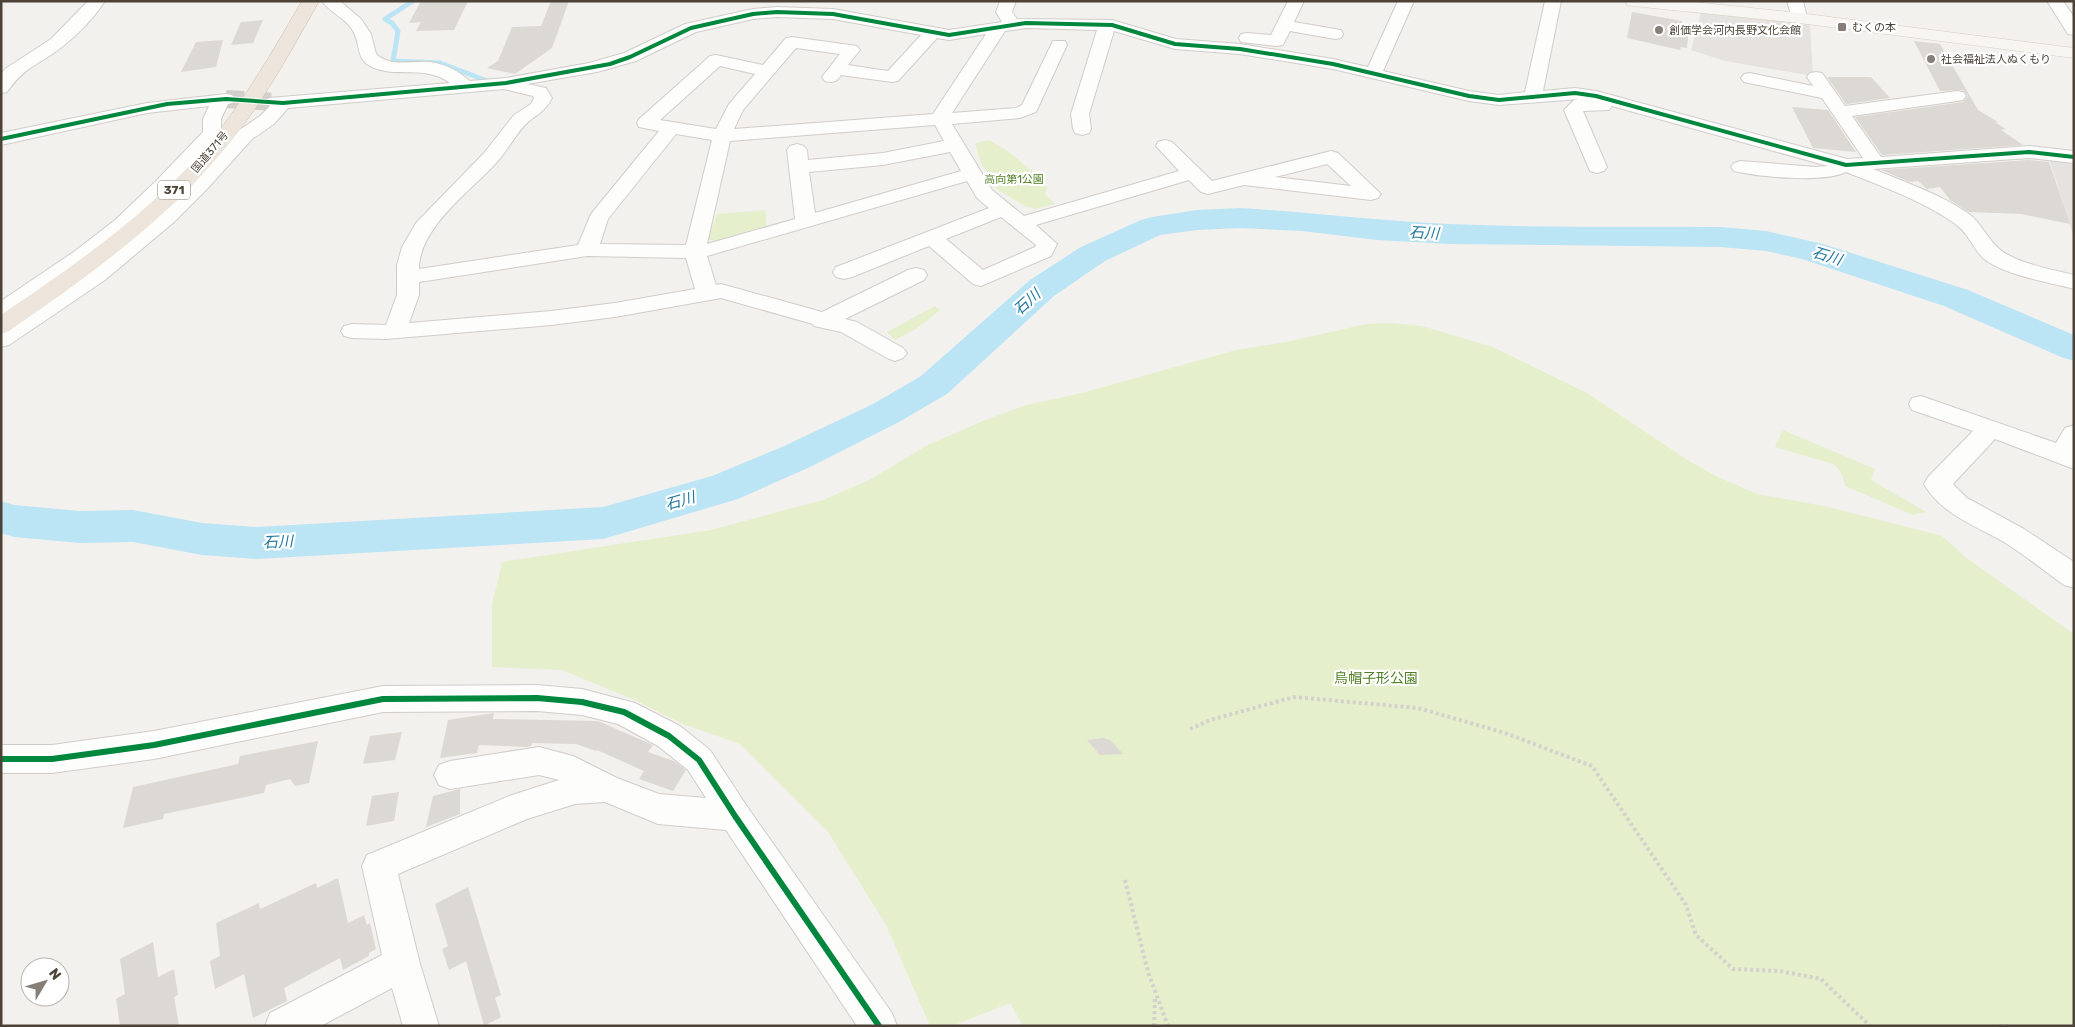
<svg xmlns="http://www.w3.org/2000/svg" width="2075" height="1027" font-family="Rubik,'Noto Sans JP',sans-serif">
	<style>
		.green { fill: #e5efcc }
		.parking { fill: #e5e2df }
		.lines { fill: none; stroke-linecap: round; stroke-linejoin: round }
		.stream { stroke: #bbe4f4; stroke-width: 5 }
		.river { fill: #bbe4f4; fill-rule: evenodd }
		.building { fill: #dcd8d3 }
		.street-tunnel { stroke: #d2cec9; stroke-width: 18; stroke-dasharray: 18 9; stroke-linecap: butt }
		.street-casing { stroke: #d0cdc9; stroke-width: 2 }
		.secondary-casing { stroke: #d5cfc5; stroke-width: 1 }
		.highway-casing { stroke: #cebba6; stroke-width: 1 }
		.path { stroke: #d3d1cc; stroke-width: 4; stroke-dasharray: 3 3; stroke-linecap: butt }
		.street { fill: #fdfdfc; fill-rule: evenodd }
		.secondary { fill: #f7f5f1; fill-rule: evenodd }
		.highway { fill: #ede5db; fill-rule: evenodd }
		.cycleway-far1-casing { stroke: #fff; stroke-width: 6 }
		.cycleway-casing { stroke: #fff; stroke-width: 9 }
		.cycleway-far1 { stroke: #00873e; stroke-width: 4 }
		.cycleway { stroke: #00873e; stroke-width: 6 }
		.poi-dot { fill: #867f77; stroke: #fff; stroke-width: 2 }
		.labels { text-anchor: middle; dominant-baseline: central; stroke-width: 4.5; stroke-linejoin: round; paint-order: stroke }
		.far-poi-label { font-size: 11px; fill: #4c4237; stroke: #fff; text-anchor: start }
		.far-street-label { font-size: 11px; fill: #4c4237; stroke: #fff }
		.far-park-label { font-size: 11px; fill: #507e23; stroke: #fff }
		.shield { fill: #fff; stroke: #827b73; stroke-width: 1 }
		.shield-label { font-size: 12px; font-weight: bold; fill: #4c4237 }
		.park-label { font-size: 14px; fill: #507e23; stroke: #fff }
		.water-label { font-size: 15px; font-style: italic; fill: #21789f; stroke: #fff }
	</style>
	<rect width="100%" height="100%" fill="#f3f1ee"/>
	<g class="green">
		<polygon points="989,140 1008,151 1038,176 1047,188 1045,194 1055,204 1034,209 1025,206 998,190 981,163 975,143"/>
		<polygon points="766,210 766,227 715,241 708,240 717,214"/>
		<polygon points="935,306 940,310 916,329 895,340 887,332"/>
		<polygon points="1391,323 1422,326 1493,347 1587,393 1689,461 1716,476 1757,494 1829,507 1942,536 1968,559 2074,634 2074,1026 1023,1026 1010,1003 952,1026 930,1026 886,925 828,832 740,744 683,724 637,701 562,670 492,667 492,605 502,562 711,530 823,500 869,480 926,446 978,423 1026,405 1082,393 1236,350 1286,342 1366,324"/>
		<path d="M1783,430L1875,469L1871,480L1926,512L1913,515L1845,486C1843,476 1841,471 1833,464L1775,447Z"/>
	</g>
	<g class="parking">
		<polygon points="1701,12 1810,24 1813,76 1725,61 1691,50"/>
		<polygon points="2048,155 2074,158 2074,235 2073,235"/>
	</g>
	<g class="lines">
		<polyline class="stream" points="413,1 385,19 392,23 398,31 393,61 440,63 490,82"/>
		<path class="river" d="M1240,208C1310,212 1378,221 1448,224C1539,228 1630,226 1721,227L1766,231L1823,244L1968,290L2074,335V361L2061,357L1944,306L1802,259L1766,251L1721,247L1449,244L1377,240L1302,231L1240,228L1197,230L1160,235L1105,261L1054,296L947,394L899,422L810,467L738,499L603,539L257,559L202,555L133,542L80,543L14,537L1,533V501L14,505L80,511L133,510L202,523L257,527L603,507L712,476L782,447L873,404L921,376L1030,280L1081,247L1141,220L1152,217L1197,210Z"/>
	</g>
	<g class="building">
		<polygon points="421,1 468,1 454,30 416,31 421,22 409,23"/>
		<polygon points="551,1 569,1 552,48 515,74 487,68 498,61 512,27 541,26"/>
		<polygon points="1632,12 1682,21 1682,25 1689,26 1687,48 1681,47 1680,50 1627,38"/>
		<polygon points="263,20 253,43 231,45 241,22"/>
		<polygon points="223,40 216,67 181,72 196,42"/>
		<polygon points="1914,41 1940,44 1978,110 1998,122 1995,122 2006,129 2001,130 2023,145 1882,155 1855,117 1963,102 1968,96 1963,90 1940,91"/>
		<polygon points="1827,77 1871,77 1890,98 1846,104"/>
		<polygon points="1792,107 1828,110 1856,152 1813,148"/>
		<polygon points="2029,160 2049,162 2070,224 2021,214 1969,212 1950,200 1940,187 1927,189 1918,181 1910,182 1881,170"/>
		<polygon points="494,713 493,719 598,721 653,745 648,752 674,761 686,770 673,791 639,779 644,771 597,750 596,751 576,744 532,743 531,746 526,747 479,745 477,753 440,758 448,720"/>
		<polygon points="402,732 395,760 363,764 370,736"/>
		<polygon points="1103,738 1110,740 1123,754 1100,755 1087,740"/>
		<polygon points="318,741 309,783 295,786 290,779 266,785 264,793 164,814 163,819 123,828 133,787 238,764 240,756"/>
		<polygon points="460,789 460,814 426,827 433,796"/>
		<polygon points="399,792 394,821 366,826 372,796"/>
		<polygon points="338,878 348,923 364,915 367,925 370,923 376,949 369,953 369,956 343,970 340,958 284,988 287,1001 253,1018 244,974 215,989 210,961 220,956 216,923 259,903 260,909 316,883 317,888"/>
		<polygon points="468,887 501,995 495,998 501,1017 484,1026 466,961 449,970 442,949 448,946 435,904"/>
		<polygon points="153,942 158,977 174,969 178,995 174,997 179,1026 120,1026 116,999 125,994 120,959"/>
	</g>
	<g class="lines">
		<polyline class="street-tunnel" points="226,99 275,102"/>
		<g class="street-casing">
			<g id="street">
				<path d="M88,1H105C94,18 77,35 62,47C39,65 25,66 7,92L1,93V74L5,69L51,39Z"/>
				<path d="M322,1H340L361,19L371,34L376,54C391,68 413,60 430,62C446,64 458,71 470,81L506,78L589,63L624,53L685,24L753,9L777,7L833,9L949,30L1002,22L996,12L1000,1H1016L1012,12L1017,19L1112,20L1176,39L1240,44L1333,59L1368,67L1398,1H1414L1383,71L1469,91L1499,95L1525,92L1545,1H1561L1543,91L1575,88L1596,91L1847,159L1863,158L1822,98L1744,82L1741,78L1744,74L1750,73L1813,86L1807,77L1810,73L1816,72L1822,73L1845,106L1957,91L1963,92L1966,96L1963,100L1957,101L1852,116L1881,157L2029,146L2074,151V163L2029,158L1873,169C1905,182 1940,194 1969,214C1981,223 1986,236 1996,246C2012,263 2051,269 2074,275V289C2048,282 2003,275 1983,258C1972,247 1968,232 1954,223C1921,200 1883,187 1846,172C1824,183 1759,177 1734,171L1731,167L1734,163L1741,161L1816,167L1828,166L1612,106L1609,110L1583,111L1607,167L1604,171L1597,173L1590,171L1564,110L1574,100L1579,99L1499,105L1469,101L1333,69L1240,54L1175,49L1114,31L1089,114L1091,129L1089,133L1082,135L1075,133L1073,129L1071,114L1097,30L1026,28L1005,31L952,113L1016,108L1022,105L1051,45L1053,41H1065L1067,45L1036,112L1020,118L952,124L992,190L1024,216L1179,171L1156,146L1158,142L1165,140L1172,142L1212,181L1331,151L1338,153L1381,194L1378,198L1371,200L1244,185L1208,194L1201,192L1189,180L1036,225L1057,244L1051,256L981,286L973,284L929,246L852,277L844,279L836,277L833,272L836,267L989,208L977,198L967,181L707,256L716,285L721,284L822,312L908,270L916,268L924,270L927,275L924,280L845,319L857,322L903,348L907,353L903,358L895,361L887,358L841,332L814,326L813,324L721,298L615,317L551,325L386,339L352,338L344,336L341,331L344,326L352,324L386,325L397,295V265L402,247L416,223L484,153L514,115L531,104L534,98L533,96L504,89L288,108L274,124L252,139L208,188L174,222L105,280L9,345L1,347V329L89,270L160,214L238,131L260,116L270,106L266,102L269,98L450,83C424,64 399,79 372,67C355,59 361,44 353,31C346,18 330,13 322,1ZM777,17L833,19L921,35L888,71L848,65L860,50L857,46L792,37L786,38L763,65L716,55L710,56L639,119L637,123L639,127L659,131L591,214L578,245L419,269C419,227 471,191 497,162C508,150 516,133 528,122C539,113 545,111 552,98L546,88L527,84L597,72L636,61L696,32L753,19ZM986,34L933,114L734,129L743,110L796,48L840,54L822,77L825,81C833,83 837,82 841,75L892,82L898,81L937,38L949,40ZM720,66L755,74L729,104L716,129L660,120ZM935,125L944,141L883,153L808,160L807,150L804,146L797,144L790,146L787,150L795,219L707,244L730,141ZM676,134L712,140L686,245L600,244L608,219ZM950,152L961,171L815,213L809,172L883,165ZM1327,164L1351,186L1275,177ZM1001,217L1036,245L1035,247L983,270L946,239ZM587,256L686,258L695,289L615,303L551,311L409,323L419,295V282Z"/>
				<polygon points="1288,1 1304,1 1294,22 1335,29 1341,30 1343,34 1341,38 1335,39 1290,31 1283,45 1277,46 1241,42 1239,38 1241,34 1247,33 1271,35"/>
				<polygon points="1787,1 1803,1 1807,18 1805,21 1793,21"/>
				<polygon points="2047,1 2063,1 2074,17 2074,35 2068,34"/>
				<path d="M226,94L232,95L235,99L232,103L228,104L221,119V133C211,147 198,160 186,173C132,230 74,272 9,316L1,318V301L75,251L115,220L155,182L203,132V119L209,106L147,113L1,145V133L147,103Z"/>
				<path d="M1921,396L2056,443L2065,428L2074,425V469L1995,439L1953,484L1967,498L2024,529L2074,562V588L2064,585C2044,571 2025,555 2004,542C1976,526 1941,514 1924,484L1928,477L1973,431L1912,410L1909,404L1912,398Z"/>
				<polygon points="537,685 582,689 635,703 680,726 710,750 746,805 892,1013 897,1026 857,1026 726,830 658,824 605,802 575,804 527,819 398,874 420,964 439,1026 403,1026 392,988 321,1026 265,1026 270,1013 382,955 362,866 367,855 512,795 559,780 539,775 450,789 439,785 434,775 439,765 450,761 539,747 573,756 617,778 659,794 706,798 688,770 658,746 618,724 582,715 537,711 383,712 154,759 52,773 1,773 1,745 52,745 154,731 383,686"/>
			</g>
		</g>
		<g class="secondary-casing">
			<polygon id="secondary" points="1625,1 1685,1 1799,13 2074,48 2074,58 1799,23 1633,6 1627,5"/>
		</g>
		<g class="highway-casing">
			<path id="highway" d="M302,1H319C290,53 261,106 223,151C163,223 86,278 9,331L1,334V315C76,264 153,211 211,141C246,98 274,49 302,1Z"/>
		</g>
		<g class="path">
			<polyline points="1190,729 1210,720 1294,697 1418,708 1505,733 1592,766 1686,905 1696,935 1733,969 1780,971 1821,979 1870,1026"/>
			<polyline points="1125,880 1148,972 1168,1026"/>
			<polyline points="1154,1026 1155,997"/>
			<polyline points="1999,1026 2008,1026"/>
		</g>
		<use href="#street" class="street"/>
		<use href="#secondary" class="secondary"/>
		<use href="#highway" class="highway"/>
		<g class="cycleway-far1-casing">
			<polyline id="cycleway-far1" points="1,139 167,104 226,99 283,103 506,83 610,64 630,57 691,28 753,14 777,12 833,14 949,35 1026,23 1112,25 1175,44 1240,49 1333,64 1469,96 1499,100 1575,93 1596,96 1846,165 2029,152 2074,157"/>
		</g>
		<g class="cycleway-casing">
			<polyline id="cycleway" points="1,759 52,759 154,745 383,699 537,698 582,702 624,712 669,736 699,760 735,816 879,1026"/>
		</g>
		<use href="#cycleway-far1" class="cycleway-far1"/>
		<use href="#cycleway" class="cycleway"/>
	</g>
	<g class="poi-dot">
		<rect x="1837" y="22" width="10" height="10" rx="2.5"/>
		<circle cx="1659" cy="30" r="5"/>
		<circle cx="1931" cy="59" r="5"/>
	</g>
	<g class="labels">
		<g class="far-poi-label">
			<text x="1852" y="27">むくの本</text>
			<text x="1669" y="30">創価学会河内長野文化会館</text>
			<text x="1941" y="59">社会福祉法人ぬくもり</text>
		</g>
		<g class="far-street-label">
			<text transform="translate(210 152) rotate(-50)">国道371号</text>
		</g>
		<g class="far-park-label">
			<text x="1014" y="179">高向第1公園</text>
		</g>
		<rect class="shield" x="158" y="180.5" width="32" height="19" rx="4"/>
		<g class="shield-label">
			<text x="174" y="190">371</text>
		</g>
		<g class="park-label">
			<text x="1376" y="678">烏帽子形公園</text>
		</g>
		<g class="water-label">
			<text transform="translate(1424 233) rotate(3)">石川</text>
			<text transform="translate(1827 256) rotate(17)">石川</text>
			<text transform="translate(1027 302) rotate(-42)">石川</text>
			<text transform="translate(680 501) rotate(-16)">石川</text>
			<text transform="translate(278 542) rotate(-3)">石川</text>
		</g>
	</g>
	<rect width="2075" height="1027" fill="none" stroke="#4c4237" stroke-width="5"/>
	<g transform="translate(45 982) rotate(52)"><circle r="24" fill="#ffffff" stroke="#b7b3af"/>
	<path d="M0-4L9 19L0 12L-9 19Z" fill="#867f77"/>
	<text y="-8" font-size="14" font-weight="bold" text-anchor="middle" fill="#4c4237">N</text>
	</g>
</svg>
